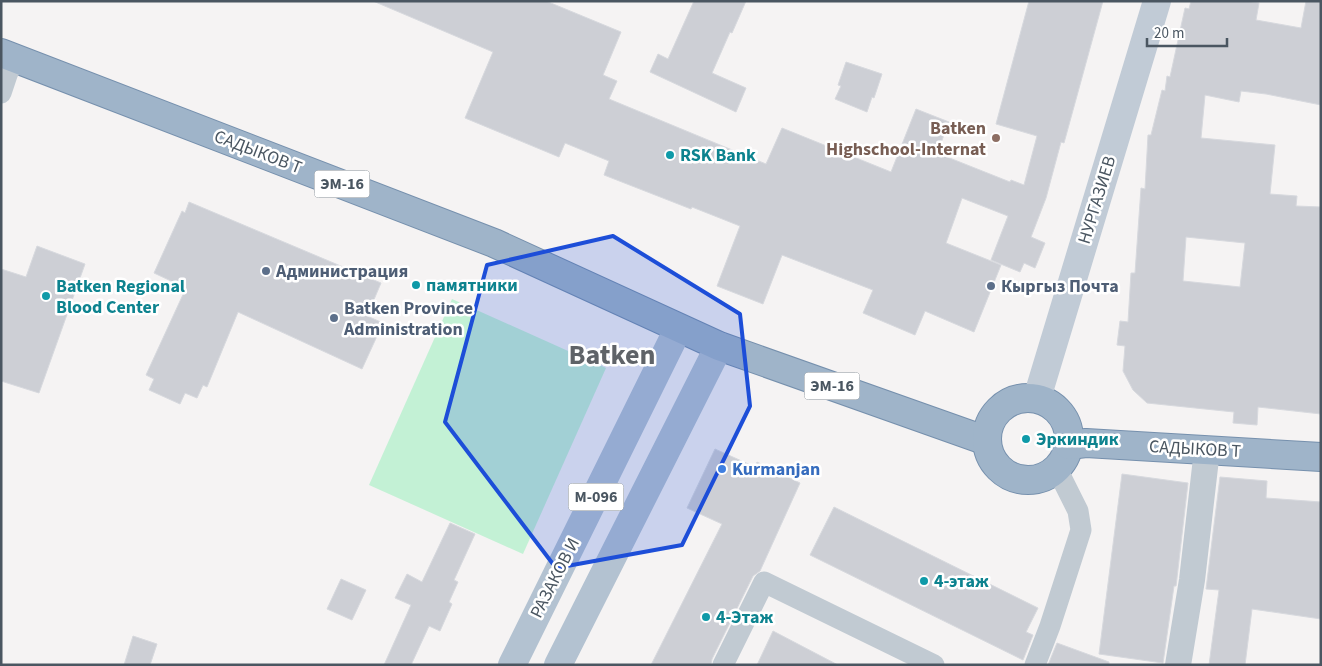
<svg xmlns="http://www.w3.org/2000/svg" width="1322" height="666" font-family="'Source Sans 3',sans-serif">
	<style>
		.green { fill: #c3f1d5 }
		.building { fill: #cdcfd5; stroke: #d7d9de; fill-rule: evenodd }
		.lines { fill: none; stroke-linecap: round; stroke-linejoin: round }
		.trunk-casing { stroke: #7690ad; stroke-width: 30 }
		.minor { stroke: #c1cad2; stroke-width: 21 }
		.tertiary { stroke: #c1cad2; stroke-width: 26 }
		.secondary { stroke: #c1cbd6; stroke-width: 28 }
		.primary { stroke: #b3c2d1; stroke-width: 28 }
		.trunk { stroke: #9fb4c9; stroke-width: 28 }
		.marked { fill: #1d4ed8; fill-opacity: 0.2; stroke: #1d4ed8; stroke-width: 4; stroke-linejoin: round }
		.education-dot { fill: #8d6e63; stroke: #fff; stroke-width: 2 }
		.culture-dot { fill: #0f9aa8; stroke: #fff; stroke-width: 2 }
		.service-dot { fill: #5c6f8a; stroke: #fff; stroke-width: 2 }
		.shop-dot { fill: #3f7fe0; stroke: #fff; stroke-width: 2 }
		.labels { text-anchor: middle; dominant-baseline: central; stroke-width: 5; stroke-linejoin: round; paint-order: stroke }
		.shield { fill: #fff; stroke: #808990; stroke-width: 1 }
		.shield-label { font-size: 16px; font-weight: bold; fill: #4a5661 }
		.education-label { font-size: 18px; font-weight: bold; fill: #785e54; stroke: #fff; text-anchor: end }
		.street-label { font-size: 18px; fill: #4a5661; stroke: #fff }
		.culture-label { font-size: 18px; font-weight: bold; fill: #0d838f; stroke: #fff; text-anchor: start }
		.service-label { font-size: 18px; font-weight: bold; fill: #4e5e75; stroke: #fff; text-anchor: start }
		.shop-label { font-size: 18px; font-weight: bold; fill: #366cbe; stroke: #fff; text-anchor: start }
		.town-label { font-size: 28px; font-weight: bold; fill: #5f6368; stroke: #fff }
	</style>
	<rect width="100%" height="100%" fill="#f5f3f3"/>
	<polygon class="green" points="452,299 606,368 523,554 369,485"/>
	<g class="building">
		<polygon points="373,1 546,1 621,32 603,75 617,81 609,99 766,164 782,128 891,172 916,109 949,122 937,153 1010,182 1011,180 1024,185 1037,136 996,124 1029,1 1103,1 1064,143 1061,142 1046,198 1031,237 1045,243 1035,268 1024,263 1020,272 991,260 1008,216 962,198 946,243 1001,265 974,332 925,311 915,335 863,313 873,290 782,255 763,304 717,286 740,226 692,207 691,209 604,175 609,161 565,143 559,157 465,118 493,52"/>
		<polygon points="694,1 746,1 732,33 730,32 712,73 746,88 736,112 650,72 658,54 668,59"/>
		<path d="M1191,1H1245L1259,3L1256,20L1301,28L1306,1H1321V105L1266,94L1241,91L1239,102L1205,95L1201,138L1275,145L1270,194L1297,196L1296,206L1321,207V414L1258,407L1257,425L1233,423L1234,412L1147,403L1133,390L1123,371L1125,346L1117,345L1120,321L1128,322L1131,273H1135L1141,188L1145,189L1148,135H1151L1162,90L1165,91L1167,76L1170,77L1185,8L1189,9ZM1186,237L1245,243L1240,287L1183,281Z"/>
		<polygon points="846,62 882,74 874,98 872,97 867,112 835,99 841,86 838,85"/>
		<polygon points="189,202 381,283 367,316 383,323 362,369 238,312 207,387 203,385 197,398 185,393 180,404 149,390 154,379 146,375 186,288 154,273 182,211 185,213"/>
		<polygon points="37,246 85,264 39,393 1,381 1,269 26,277"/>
		<polygon points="715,449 755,467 757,462 800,483 760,571 753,576 712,659 711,665 651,665 722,524 687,508"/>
		<polygon points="1122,474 1188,483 1177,578 1176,586 1174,586 1163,663 1099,654"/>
		<polygon points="1220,477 1267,481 1266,498 1321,502 1321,619 1252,609 1245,665 1209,665 1219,590 1206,589"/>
		<polygon points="834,507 1038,608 1026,632 1033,635 1023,660 810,555"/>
		<polygon points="450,523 475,534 454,580 458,582 449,602 452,604 440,631 429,626 411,665 384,665 411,605 395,598 407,574 422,582"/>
		<polygon points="341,579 366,590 352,620 327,609"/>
		<polygon points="773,631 838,665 757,665"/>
		<polygon points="133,636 157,644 150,665 124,665"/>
		<polygon points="1057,643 1109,662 1109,665 1048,665"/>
	</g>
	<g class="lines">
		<g class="trunk-casing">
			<g id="trunk">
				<polyline points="1,53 494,243 719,346 987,441"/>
				<circle cx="1028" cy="439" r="41"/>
				<polyline points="1069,445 1086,443 1321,457"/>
			</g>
		</g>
		<g class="minor">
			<polyline points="1,93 8,72 17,59"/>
			<polyline points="723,665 764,582 934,665"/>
			<polyline points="1035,665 1050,626 1081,530 1078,511 1057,469"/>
		</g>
		<polyline class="tertiary" points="1178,665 1192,580 1207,450"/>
		<polyline class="secondary" points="1037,398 1157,1"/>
		<g class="primary">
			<polyline points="512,665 678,329"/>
			<polyline points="558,665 719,346"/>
		</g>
		<use href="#trunk" class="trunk"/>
	</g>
	<path class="marked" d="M613,236L740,314L750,406L682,545L556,568L445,422L487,265Z"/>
	<circle class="education-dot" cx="996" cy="138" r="5"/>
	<g class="culture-dot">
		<circle cx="670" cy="155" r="5"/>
		<circle cx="416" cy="285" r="5"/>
		<circle cx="46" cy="296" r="5"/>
		<circle cx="1026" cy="439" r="5"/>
		<circle cx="924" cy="581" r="5"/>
		<circle cx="706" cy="617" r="5"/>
	</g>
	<g class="service-dot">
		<circle cx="266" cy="271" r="5"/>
		<circle cx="991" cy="286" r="5"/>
		<circle cx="334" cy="318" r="5"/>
	</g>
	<circle class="shop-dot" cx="722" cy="469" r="5"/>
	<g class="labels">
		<g class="shield">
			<rect x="314.5" y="170.5" width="55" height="27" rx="4"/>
			<rect x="804.5" y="372.5" width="55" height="27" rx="4"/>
			<rect x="568.5" y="483.5" width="55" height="27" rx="4"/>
		</g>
		<g class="shield-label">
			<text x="342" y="184">ЭМ-16</text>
			<text x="832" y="386">ЭМ-16</text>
			<text x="596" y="497">М-096</text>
		</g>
		<g class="education-label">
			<text x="986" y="128">Batken<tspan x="986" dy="21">Highschool-Internat</tspan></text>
		</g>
		<g class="street-label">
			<text transform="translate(258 152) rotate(21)">САДЫКОВ Т</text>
			<text transform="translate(1097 200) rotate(-73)">НУРГАЗИЕВ</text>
			<text transform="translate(1195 449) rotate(3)">САДЫКОВ Т</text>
			<text transform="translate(555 578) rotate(-63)">РАЗАКОВ И</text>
		</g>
		<g class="culture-label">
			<text x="680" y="155">RSK Bank</text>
			<text x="426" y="285">памятники</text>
			<text x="56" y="286">Batken Regional<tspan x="56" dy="21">Blood Center</tspan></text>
			<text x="1036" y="439">Эркиндик</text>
			<text x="934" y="581">4-этаж</text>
			<text x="716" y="617">4-Этаж</text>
		</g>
		<g class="service-label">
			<text x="276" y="271">Администрация</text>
			<text x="1001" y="286">Кыргыз Почта</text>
			<text x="344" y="308">Batken Province<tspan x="344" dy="21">Administration</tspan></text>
		</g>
		<g class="shop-label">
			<text x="732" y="469">Kurmanjan</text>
		</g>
		<g class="town-label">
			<text x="612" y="355">Batken</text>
		</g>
	</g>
	<rect width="1322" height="666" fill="none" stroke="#4a5661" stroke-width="5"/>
	<path d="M1147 38v8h80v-8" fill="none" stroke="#4a5661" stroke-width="2.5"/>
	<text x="1154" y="38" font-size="15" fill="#4a5661" stroke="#ffffff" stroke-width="4" paint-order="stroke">20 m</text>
</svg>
